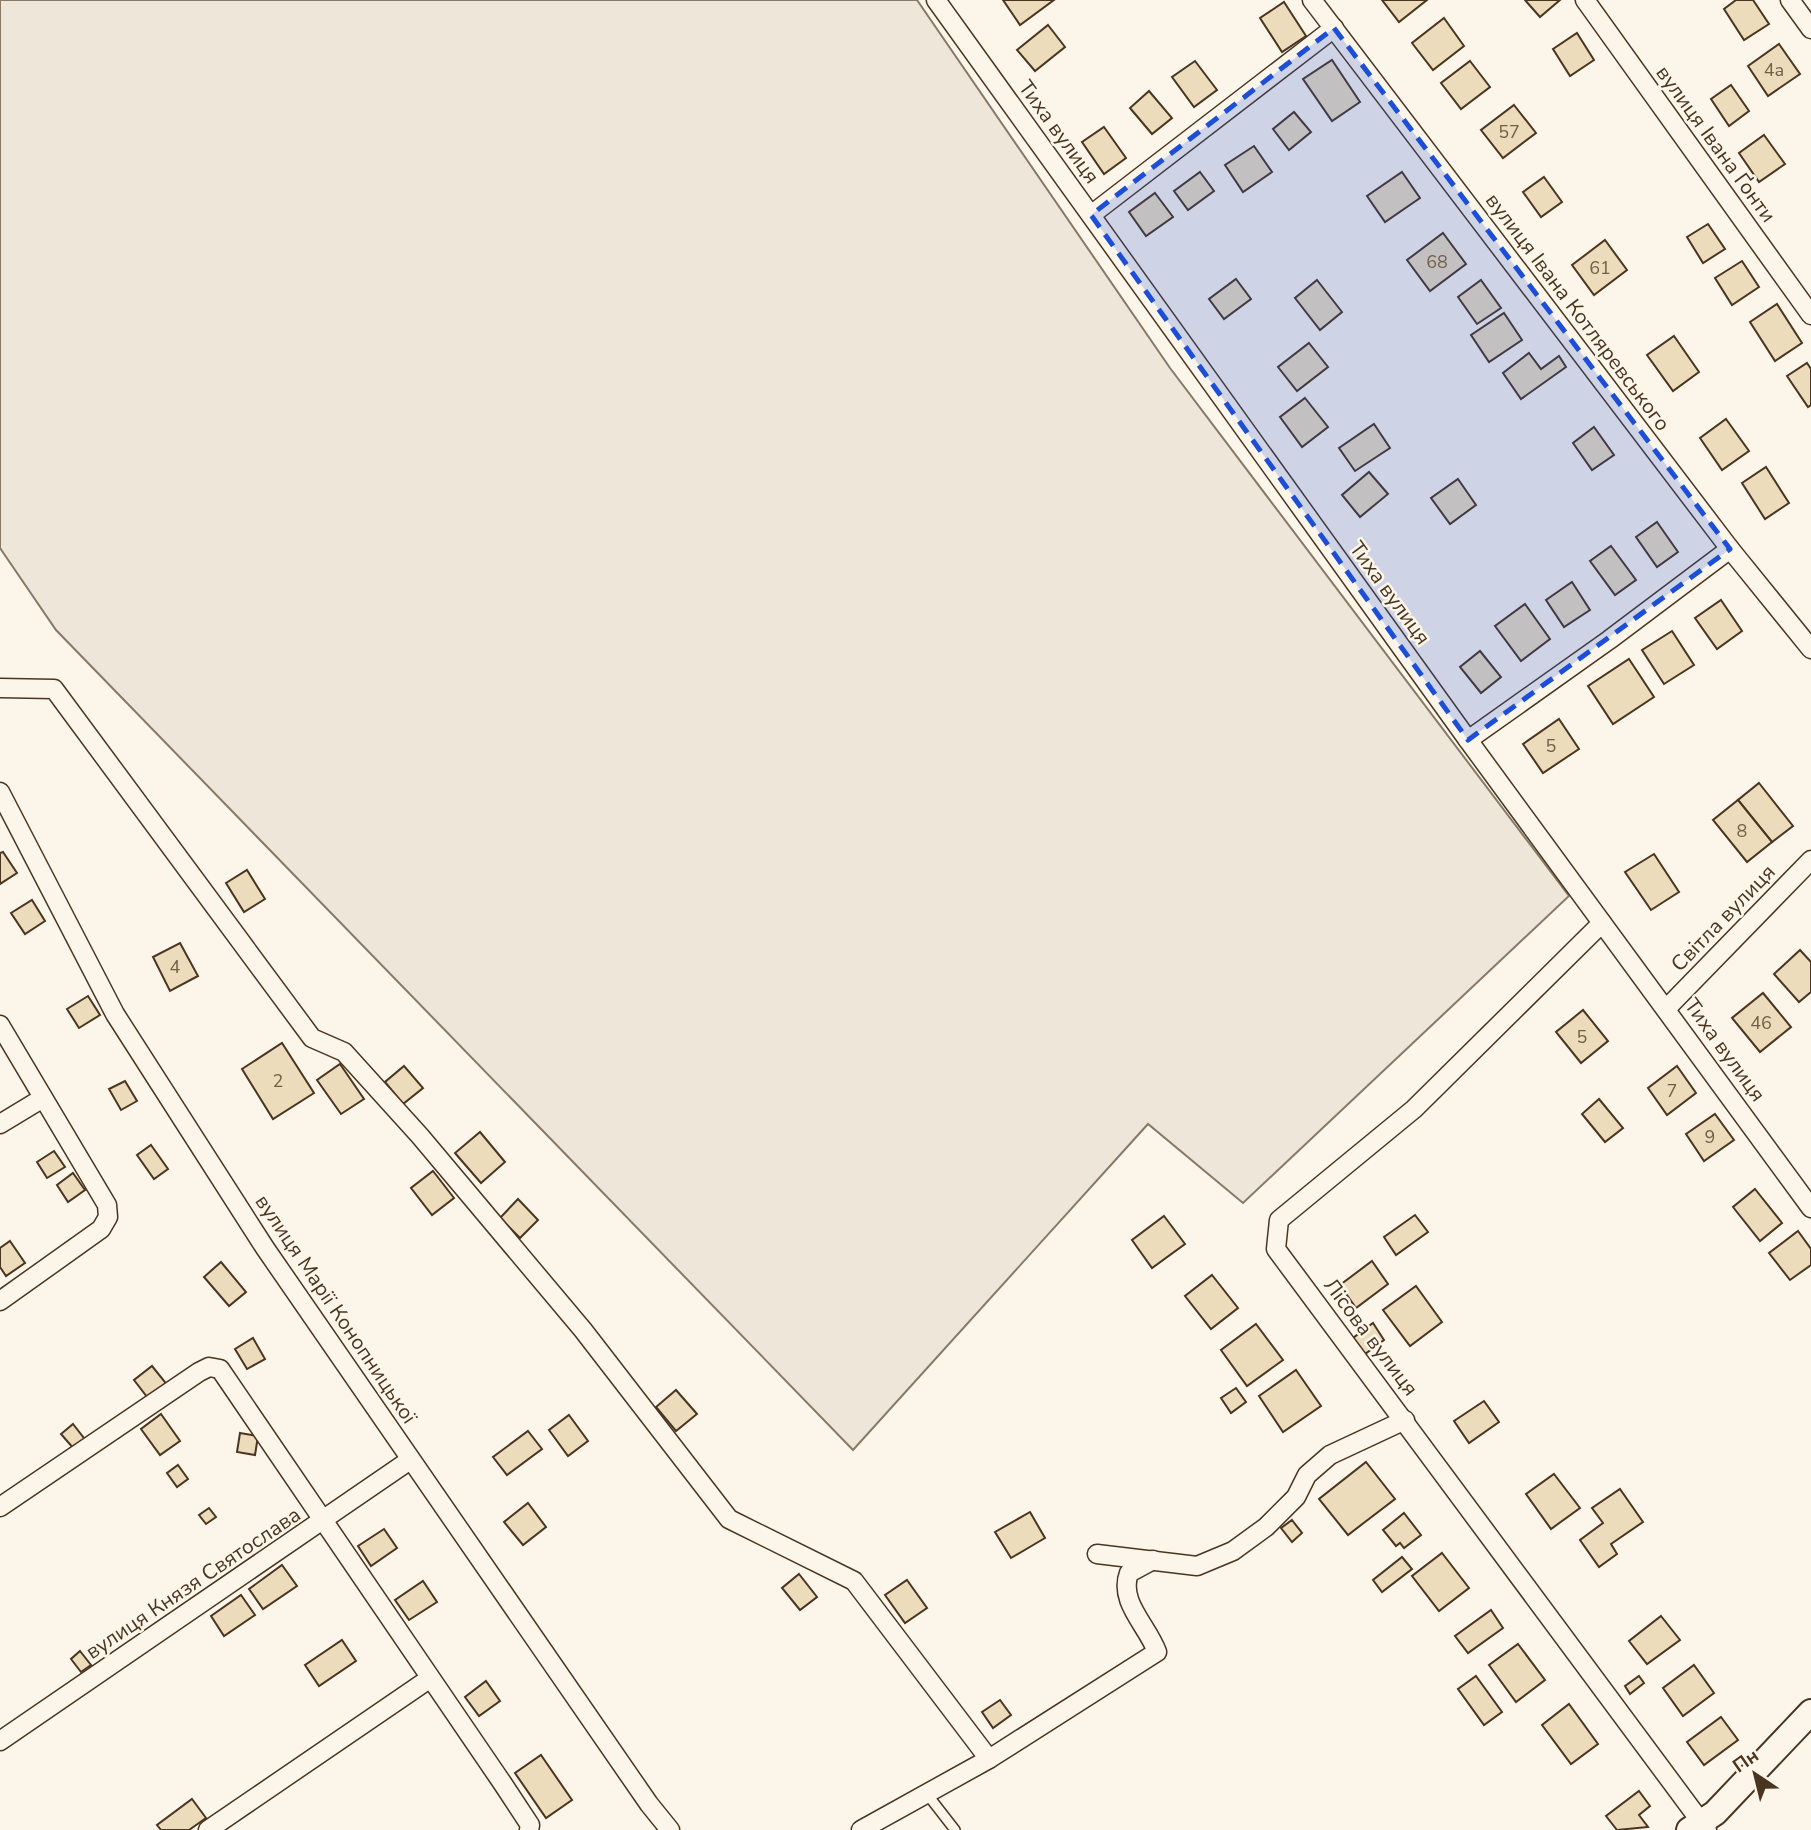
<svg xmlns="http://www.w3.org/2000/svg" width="1811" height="1830" font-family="'Nunito Sans',sans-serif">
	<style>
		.green { fill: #ede6d9; stroke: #887966; stroke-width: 2 }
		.building { fill: #ecdcbc; stroke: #4a3520; stroke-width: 2 }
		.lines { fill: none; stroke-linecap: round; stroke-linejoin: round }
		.lane-casing { stroke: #4a3520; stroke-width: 12 }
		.street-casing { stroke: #4a3520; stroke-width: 21 }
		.secondary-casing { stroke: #4a3520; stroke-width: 28 }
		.lane { stroke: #fbf6e9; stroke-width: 9 }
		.street { stroke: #fbf6e9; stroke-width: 18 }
		.secondary { stroke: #fbf6e9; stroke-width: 24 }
		.marked { fill: #1d4ed8; fill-opacity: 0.2; stroke: #1d4ed8; stroke-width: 5; stroke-dasharray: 14 9; stroke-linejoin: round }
		.labels { text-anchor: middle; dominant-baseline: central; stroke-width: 5; stroke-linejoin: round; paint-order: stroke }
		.number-label { font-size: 18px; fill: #725f47 }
		.street-label { font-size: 21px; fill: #4a3520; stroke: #fbf6e9 }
	</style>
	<rect width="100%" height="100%" fill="#fbf6e9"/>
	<polygon class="green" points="0,0 917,0 1170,368 1569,896 1243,1203 1148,1124 853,1450 56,630 0,548"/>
	<g class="building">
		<polygon points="1003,0 1054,0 1020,25"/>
		<polygon points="1382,0 1427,0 1399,22"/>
		<polygon points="1525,0 1560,0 1540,17"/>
		<polygon points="1736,0 1753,0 1769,24 1744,40 1724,9"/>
		<polygon points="1284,2 1306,36 1282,52 1260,18"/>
		<polygon points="1444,18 1464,46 1433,70 1412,43"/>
		<polygon points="1048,25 1065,47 1035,71 1017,50"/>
		<polygon points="1577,33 1594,60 1570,76 1553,49"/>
		<polygon points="1779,44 1800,74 1768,96 1748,66"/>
		<polygon points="1332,60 1360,102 1332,121 1303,79"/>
		<polygon points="1195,61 1217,90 1194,107 1172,77"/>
		<polygon points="1470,61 1490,87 1461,109 1441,83"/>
		<polygon points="1731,85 1749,111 1729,126 1711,99"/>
		<polygon points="1149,91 1172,118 1152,134 1130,108"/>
		<polygon points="1514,105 1536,133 1503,158 1481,130"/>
		<polygon points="1294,112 1311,132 1289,150 1273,129"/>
		<polygon points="1104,127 1126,158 1104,174 1082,142"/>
		<polygon points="1764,135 1785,164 1759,182 1739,153"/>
		<polygon points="1254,146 1272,172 1243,192 1225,165"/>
		<polygon points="1200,172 1214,191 1188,210 1174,191"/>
		<polygon points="1402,172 1420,198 1385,222 1367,196"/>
		<polygon points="1544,177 1562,202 1541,217 1523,192"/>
		<polygon points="1155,193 1173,217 1146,236 1129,212"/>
		<polygon points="1708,224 1725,249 1703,263 1687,237"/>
		<polygon points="1443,233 1466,264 1430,291 1407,260"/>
		<polygon points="1605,240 1627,270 1594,295 1572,265"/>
		<polygon points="1742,261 1759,287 1732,305 1715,278"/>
		<polygon points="1236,279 1251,299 1224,319 1209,299"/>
		<polygon points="1317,280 1342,312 1320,330 1295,298"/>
		<polygon points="1481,280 1501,308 1477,324 1458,297"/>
		<polygon points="1777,304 1802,343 1775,361 1750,322"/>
		<polygon points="1504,313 1522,340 1489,362 1471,335"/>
		<polygon points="1674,336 1699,372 1673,391 1647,355"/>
		<polygon points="1309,343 1328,367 1297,391 1278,367"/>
		<polygon points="1529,353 1541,369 1559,356 1566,367 1521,399 1503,373"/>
		<polygon points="1807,363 1811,369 1811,405 1808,407 1787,376"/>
		<polygon points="1305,398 1328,427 1302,447 1280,417"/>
		<polygon points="1726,419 1749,451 1722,470 1700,438"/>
		<polygon points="1374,424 1390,448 1355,471 1339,448"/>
		<polygon points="1594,427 1614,455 1592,470 1573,443"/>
		<polygon points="1766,467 1789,503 1765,519 1742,483"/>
		<polygon points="1369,472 1388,494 1360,517 1342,495"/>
		<polygon points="1458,479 1476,505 1450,524 1431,498"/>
		<polygon points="1657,522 1678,552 1657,567 1636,537"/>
		<polygon points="1611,546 1636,580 1615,595 1590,561"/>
		<polygon points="1572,582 1590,610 1564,627 1546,600"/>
		<polygon points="1721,600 1742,631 1717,649 1695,618"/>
		<polygon points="1525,604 1550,639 1521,661 1495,626"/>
		<polygon points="1672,631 1694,665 1664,684 1642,650"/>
		<polygon points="1480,651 1501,677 1481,693 1460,667"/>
		<polygon points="1629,659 1654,697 1613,724 1588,686"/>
		<polygon points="1559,719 1579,749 1543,773 1523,744"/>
		<polygon points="1759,783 1793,826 1772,842 1738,800"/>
		<polygon points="1738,800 1772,842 1747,862 1713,820"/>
		<polygon points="3,852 17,873 0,884 0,853"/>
		<polygon points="1654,854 1679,892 1651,910 1625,872"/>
		<polygon points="247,870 265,899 244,912 226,883"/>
		<polygon points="32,900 45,921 25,934 11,913"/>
		<polygon points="180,943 198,976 170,991 153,957"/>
		<polygon points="1800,950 1811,962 1811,992 1799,1002 1774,974"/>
		<polygon points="1763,993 1791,1027 1760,1052 1732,1018"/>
		<polygon points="88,996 100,1015 79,1028 67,1009"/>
		<polygon points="1583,1010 1608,1041 1581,1063 1556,1032"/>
		<polygon points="282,1043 314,1093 273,1119 242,1069"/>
		<polygon points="340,1064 364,1099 341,1114 317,1080"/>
		<polygon points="404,1066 423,1088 403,1104 385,1082"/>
		<polygon points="1677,1066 1696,1093 1667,1115 1648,1088"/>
		<polygon points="125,1081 137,1101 121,1110 109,1089"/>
		<polygon points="1599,1099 1623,1128 1605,1142 1582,1114"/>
		<polygon points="1715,1114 1734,1140 1704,1161 1686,1134"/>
		<polygon points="480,1132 505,1162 481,1183 455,1153"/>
		<polygon points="151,1145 168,1169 154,1179 137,1155"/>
		<polygon points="54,1151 65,1167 47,1178 37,1162"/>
		<polygon points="433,1171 454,1198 432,1215 411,1188"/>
		<polygon points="73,1173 85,1190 68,1202 57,1185"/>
		<polygon points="1755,1189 1782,1223 1760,1241 1733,1207"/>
		<polygon points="518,1199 538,1220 520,1238 500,1218"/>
		<polygon points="1415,1215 1428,1232 1396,1255 1384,1237"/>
		<polygon points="1164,1216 1185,1244 1152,1268 1132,1240"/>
		<polygon points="1798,1231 1811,1249 1811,1265 1790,1280 1769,1253"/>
		<polygon points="10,1241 25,1263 6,1276 0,1267 0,1248"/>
		<polygon points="1372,1261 1388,1284 1356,1308 1340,1285"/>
		<polygon points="221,1262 246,1292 229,1306 204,1277"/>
		<polygon points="1212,1275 1238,1308 1211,1329 1185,1296"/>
		<polygon points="1416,1286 1442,1322 1410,1346 1383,1310"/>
		<polygon points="1373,1323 1384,1340 1365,1354 1353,1338"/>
		<polygon points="1256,1324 1283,1360 1247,1386 1221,1350"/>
		<polygon points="253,1338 265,1359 247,1369 235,1349"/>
		<polygon points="152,1366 169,1387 151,1402 134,1380"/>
		<polygon points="1296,1370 1321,1406 1283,1432 1259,1396"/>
		<polygon points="1236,1388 1246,1402 1231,1413 1221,1398"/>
		<polygon points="676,1390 697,1414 676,1431 656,1407"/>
		<polygon points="1484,1401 1499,1422 1469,1443 1454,1421"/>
		<polygon points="161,1414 180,1441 160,1455 141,1429"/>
		<polygon points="569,1415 588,1441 568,1456 549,1430"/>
		<polygon points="73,1424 87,1442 74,1449 61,1434"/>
		<polygon points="528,1431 542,1449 507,1475 493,1457"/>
		<polygon points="240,1433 258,1436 255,1455 237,1452"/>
		<polygon points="1366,1462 1395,1499 1348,1535 1319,1499"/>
		<polygon points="178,1465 188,1479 177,1487 167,1473"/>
		<polygon points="1554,1474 1580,1508 1551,1529 1526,1494"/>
		<polygon points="1620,1489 1643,1522 1611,1544 1617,1554 1599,1567 1580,1540 1603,1523 1592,1508"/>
		<polygon points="528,1503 546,1527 523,1545 504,1522"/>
		<polygon points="209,1508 216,1517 206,1524 199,1515"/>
		<polygon points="1030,1512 1045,1538 1011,1558 995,1532"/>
		<polygon points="1404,1513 1421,1535 1404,1548 1400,1543 1396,1546 1383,1530"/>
		<polygon points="1292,1520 1302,1533 1292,1542 1281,1528"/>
		<polygon points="384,1529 397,1548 371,1566 358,1546"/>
		<polygon points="1442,1553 1469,1588 1439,1611 1412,1576"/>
		<polygon points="1402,1557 1412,1569 1382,1592 1373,1580"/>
		<polygon points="282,1565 297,1586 263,1609 249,1589"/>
		<polygon points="799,1574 817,1597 800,1610 782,1588"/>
		<polygon points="907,1580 927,1608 905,1623 885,1595"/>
		<polygon points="423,1581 437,1602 409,1620 395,1600"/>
		<polygon points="241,1595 255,1615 224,1636 211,1616"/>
		<polygon points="1491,1610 1503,1628 1468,1653 1455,1636"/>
		<polygon points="1661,1616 1680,1640 1647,1664 1629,1641"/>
		<polygon points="342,1640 356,1661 319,1686 305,1665"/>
		<polygon points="1518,1644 1545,1680 1516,1702 1489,1665"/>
		<polygon points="80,1651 91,1665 81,1672 71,1659"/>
		<polygon points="1694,1665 1714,1693 1683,1716 1663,1688"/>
		<polygon points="1476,1676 1502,1712 1484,1725 1458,1689"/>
		<polygon points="1639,1676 1644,1683 1630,1694 1625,1686"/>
		<polygon points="486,1681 500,1701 479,1716 465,1697"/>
		<polygon points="1000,1700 1011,1715 993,1728 982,1712"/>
		<polygon points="1569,1704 1598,1744 1571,1764 1542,1725"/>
		<polygon points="1721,1717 1738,1740 1704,1765 1687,1742"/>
		<polygon points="541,1755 572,1800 546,1818 515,1773"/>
		<polygon points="1639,1791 1650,1806 1639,1815 1648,1827 1617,1830 1606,1816"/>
		<polygon points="192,1799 206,1818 189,1830 161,1830 157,1825"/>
	</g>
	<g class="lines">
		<g class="lane-casing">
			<polyline id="lane" points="927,1794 955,1830"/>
		</g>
		<g class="street-casing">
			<g id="street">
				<polyline points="936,0 1468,740 1811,1208"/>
				<polyline points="1312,0 1730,549 1811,649"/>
				<polyline points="1585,0 1811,315"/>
				<polyline points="1790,0 1811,29"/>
				<polyline points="1091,215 1334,28"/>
				<path d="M0,688L54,689L312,1038L344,1052L420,1136L583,1330L729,1519L854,1581L989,1759L1157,1652C1148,1626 1118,1602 1129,1573L1153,1560"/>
				<polyline points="1468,740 1609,640 1730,549"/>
				<polyline points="0,792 115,1014 265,1248 649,1804 670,1830"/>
				<polyline points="1602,923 1414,1109 1279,1220 1276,1249 1707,1830"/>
				<polyline points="1667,1008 1811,860"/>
				<polyline points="0,1025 107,1205 108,1217 101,1229 0,1301"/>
				<polyline points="0,1124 43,1098"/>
				<polyline points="0,1507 199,1372 209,1367 220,1369 503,1784 530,1825 529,1830"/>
				<polyline points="1097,1554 1197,1566 1233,1551 1266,1527 1296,1497 1307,1475 1330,1455 1405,1420"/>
				<polyline points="0,1741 410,1460"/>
				<polyline points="208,1830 429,1679"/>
				<polyline points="861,1830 989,1759"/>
			</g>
		</g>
		<g class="secondary-casing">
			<polyline id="secondary" points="1689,1830 1715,1813 1811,1712"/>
		</g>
		<use href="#lane" class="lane"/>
		<use href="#street" class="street"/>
		<use href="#secondary" class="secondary"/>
	</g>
	<path class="marked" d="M1334,28L1730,549L1468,740L1091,215Z"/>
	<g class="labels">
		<g class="number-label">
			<text x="1774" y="70">4а</text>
			<text x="1509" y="132">57</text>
			<text x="1437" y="262">68</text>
			<text x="1600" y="268">61</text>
			<text x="1551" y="746">5</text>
			<text x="1742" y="831">8</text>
			<text x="175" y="967">4</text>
			<text x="1761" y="1023">46</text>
			<text x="1582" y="1037">5</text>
			<text x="278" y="1081">2</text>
			<text x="1672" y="1091">7</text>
			<text x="1710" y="1137">9</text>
		</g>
		<g class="street-label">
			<text transform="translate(1059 132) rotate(54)">Тиха вулиця</text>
			<text transform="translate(1716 144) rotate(54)">вулиця Івана Ґонти</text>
			<text transform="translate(1578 312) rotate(53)">вулиця Івана Котляревського</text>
			<text transform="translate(1390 593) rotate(54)">Тиха вулиця</text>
			<text transform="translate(1723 918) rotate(-46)">Світла вулиця</text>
			<text transform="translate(1725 1050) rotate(54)">Тиха вулиця</text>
			<text transform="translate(336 1309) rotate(56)">вулиця Марії Конопницької</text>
			<text transform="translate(1371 1337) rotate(53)">Лісова вулиця</text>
			<text transform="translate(193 1583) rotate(-34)">вулиця Князя Святослава</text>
		</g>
	</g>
	<g transform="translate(1755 1774) rotate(325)" stroke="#fbf6e9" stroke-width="5" paint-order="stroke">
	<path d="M0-5L12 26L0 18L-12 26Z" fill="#4a3520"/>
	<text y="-10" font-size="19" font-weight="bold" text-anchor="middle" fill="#4a3520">Пн</text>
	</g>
</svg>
